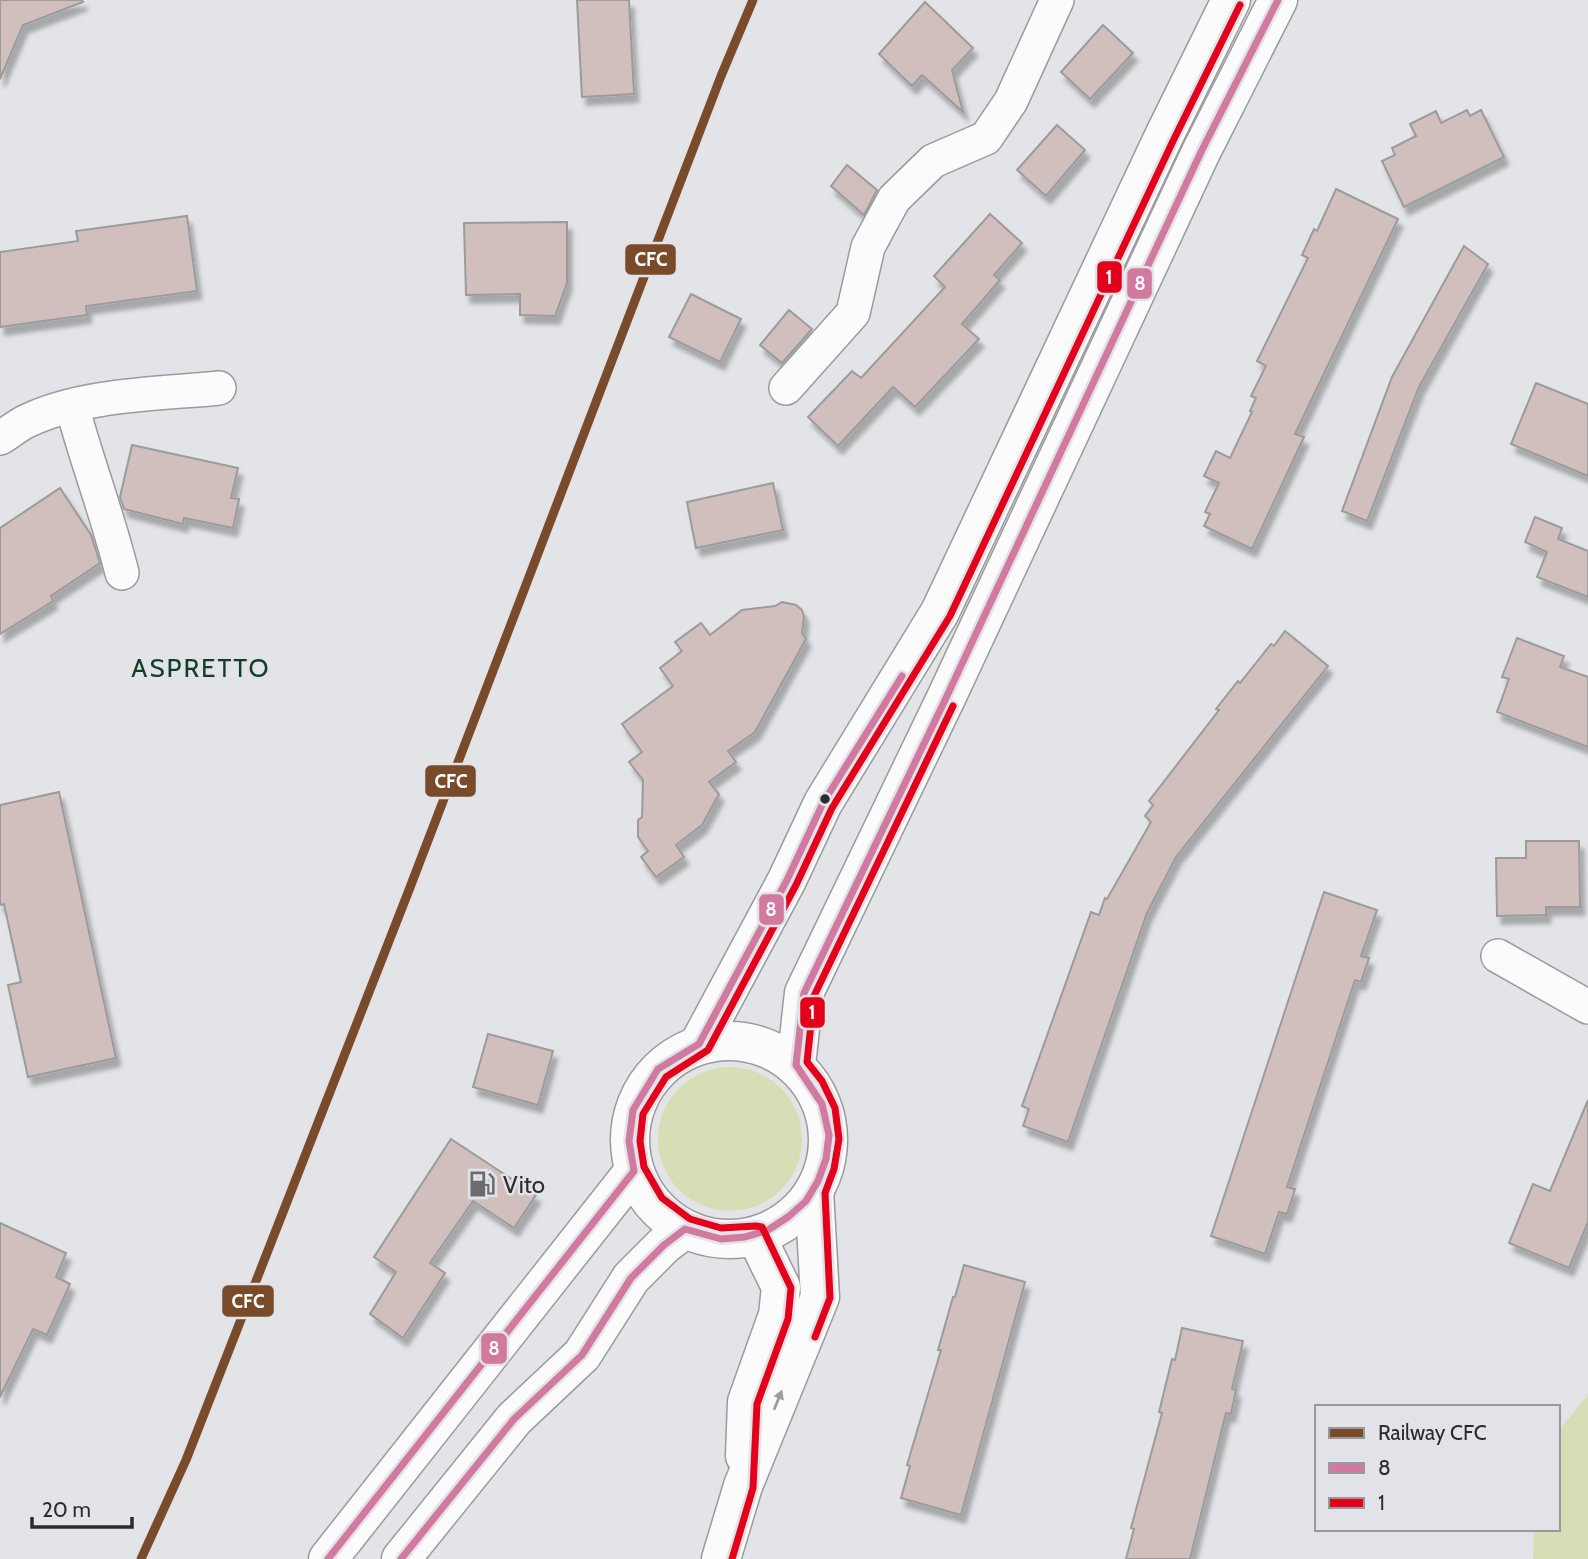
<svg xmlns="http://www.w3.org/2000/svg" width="1588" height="1559" font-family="Cabin,sans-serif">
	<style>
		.green { fill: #d5deb4 }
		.building { fill: #d1bfbd; stroke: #9c9b9c; stroke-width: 2; filter: url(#shadow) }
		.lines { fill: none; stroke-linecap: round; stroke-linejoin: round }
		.minor-casing { stroke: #9a9b9d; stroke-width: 36 }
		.secondary-casing { stroke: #9a9b9d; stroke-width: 41 }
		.primary-casing { stroke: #9a9b9d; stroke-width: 41 }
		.minor { stroke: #fbfbfb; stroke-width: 33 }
		.secondary { stroke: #fbfbfb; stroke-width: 38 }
		.primary { stroke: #fbfbfb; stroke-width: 38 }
		.bus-1-casing { stroke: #e2e3e8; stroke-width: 12 }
		.bus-2-casing { stroke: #e2e3e8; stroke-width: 12 }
		.bus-1 { stroke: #d1799e; stroke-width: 7 }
		.bus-2 { stroke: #e2001a; stroke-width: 7 }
		.rail-1-casing { stroke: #e2e3e8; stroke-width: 14 }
		.rail-1 { stroke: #7a4b2a; stroke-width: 9 }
		.oneway { fill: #9d9d9e }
		.bus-dot { fill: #2a2b2c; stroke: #e2e3e8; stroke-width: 2.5 }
		.labels { text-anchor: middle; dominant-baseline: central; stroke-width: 5; stroke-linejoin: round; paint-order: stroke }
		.poi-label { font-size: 24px; fill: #2a2b2c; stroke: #e2e3e8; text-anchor: start }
		.neighbourhood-label { font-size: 26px; letter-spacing: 2px; fill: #133d28; stroke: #e2e3e8 }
		.line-badge { stroke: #e2e3e8; stroke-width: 2.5 }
		.badge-label { font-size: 19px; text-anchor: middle; font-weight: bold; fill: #fff }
	</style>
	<defs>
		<filter id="shadow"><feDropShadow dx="4.5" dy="8" stdDeviation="2" flood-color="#0004"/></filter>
	</defs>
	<rect width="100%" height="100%" fill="#e3e4e7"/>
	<g class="green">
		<circle cx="730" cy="1139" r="72"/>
		<polygon points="1588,1395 1588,1559 1533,1559 1534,1529 1558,1529 1558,1431"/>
	</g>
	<g class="building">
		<polygon points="0,0 82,0 83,2 23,25 0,79"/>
		<polygon points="577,0 629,0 634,94 582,97"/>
		<polygon points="925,2 973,48 952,70 963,112 922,75 912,86 879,54"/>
		<polygon points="1103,25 1133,53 1090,99 1061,72"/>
		<polygon points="1467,110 1470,116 1481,110 1504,157 1404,207 1382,161 1395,155 1392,148 1416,136 1410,124 1436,111 1441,123"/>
		<polygon points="1057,125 1085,150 1046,196 1017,170"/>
		<polygon points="847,165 877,190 864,215 831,186"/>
		<polygon points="1336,189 1398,219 1295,434 1304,437 1252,549 1204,526 1210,514 1205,512 1219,483 1204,476 1216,451 1230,458 1252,412 1250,411 1256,398 1251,396 1266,366 1257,361 1308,258 1302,255 1314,229 1317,231"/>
		<polygon points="990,214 1022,243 994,275 1000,280 962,324 979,339 915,407 893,387 838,446 808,417 852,371 861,378 945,287 934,276"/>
		<polygon points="187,216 197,291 86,306 87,315 0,327 0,252 78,241 76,231"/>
		<polygon points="567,222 567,283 555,316 520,315 520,294 466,295 464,223"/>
		<polygon points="1464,246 1488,264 1419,387 1367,521 1342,511 1392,377"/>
		<polygon points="691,294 741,319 720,362 669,337"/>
		<polygon points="789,310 812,329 782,363 760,345"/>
		<polygon points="1536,383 1588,404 1588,476 1511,444"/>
		<polygon points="132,445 238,468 231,498 239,499 233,528 184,518 183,524 124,509 120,497"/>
		<polygon points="773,483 783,530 696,548 687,502"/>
		<polygon points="60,488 91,535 100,563 51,596 53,601 0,634 0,528"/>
		<polygon points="1535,517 1562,528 1558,539 1588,551 1588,597 1537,577 1547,552 1525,542"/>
		<polygon points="782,602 796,605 802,610 804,617 802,633 806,639 755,732 728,751 736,762 709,782 719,794 702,825 676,845 684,857 656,877 641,857 648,851 638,837 638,820 642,817 643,780 629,762 642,752 622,724 673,686 660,668 682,651 675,642 701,623 710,635 742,610 775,606"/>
		<polygon points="1285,631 1328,666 1176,857 1147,913 1068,1142 1023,1126 1029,1109 1022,1106 1091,912 1099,915 1105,898 1107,899 1151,822 1145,816 1153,805 1149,801 1219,710 1216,709 1238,681 1240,683 1271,644 1274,646"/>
		<polygon points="1517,638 1564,656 1560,667 1588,677 1588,747 1497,712 1509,679 1502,677"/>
		<polygon points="59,792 116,1058 28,1077 8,985 21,982 4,904 0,905 0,805"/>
		<polygon points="1526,841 1579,841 1580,907 1546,907 1546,915 1497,916 1496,858 1526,858"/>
		<polygon points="1324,892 1377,910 1361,956 1369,958 1361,982 1355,980 1287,1187 1295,1189 1287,1214 1279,1212 1265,1254 1211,1236"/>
		<polygon points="488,1034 553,1051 538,1105 473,1087"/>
		<polygon points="1588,1100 1588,1222 1569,1268 1509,1243 1533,1184 1550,1191"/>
		<polygon points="451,1139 536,1195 514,1228 473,1201 430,1263 445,1273 403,1338 370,1314 396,1272 374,1257"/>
		<polygon points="0,1223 66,1253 56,1277 70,1284 47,1335 33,1329 0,1397"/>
		<polygon points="964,1265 1025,1282 961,1515 901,1498 910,1466 907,1465 941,1350 938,1350 953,1297 955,1297"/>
		<polygon points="1182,1328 1243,1341 1232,1389 1236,1390 1231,1414 1226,1413 1190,1559 1126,1559 1134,1529 1131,1528 1162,1413 1159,1412 1172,1359 1175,1360"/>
	</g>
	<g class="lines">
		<g class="minor-casing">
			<g id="minor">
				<polyline points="786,388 853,313 868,247 894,199 933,161 986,138 1011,101 1057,0"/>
				<path d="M72,406C87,462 108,516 122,573"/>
				<path d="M0,438C9,433 18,425 27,421C83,394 159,394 219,388"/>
				<polyline points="1498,956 1588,1007"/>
			</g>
		</g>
		<g class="secondary-casing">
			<g id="secondary">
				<polyline points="745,1456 747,1402 778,1315 781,1287 756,1236"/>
				<polyline points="721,1559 743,1486 820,1297 814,1191"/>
			</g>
		</g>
		<g class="primary-casing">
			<g id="primary">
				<circle cx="729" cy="1140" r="99"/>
				<polyline points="699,1044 787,880 823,803 940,612 1164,136 1231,0"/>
				<polyline points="796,1065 804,993 946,698 1201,152 1278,0"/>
				<polyline points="328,1559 634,1171"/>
				<polyline points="401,1559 514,1419 582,1355 631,1278 664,1245 685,1229"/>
			</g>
		</g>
		<use href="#minor" class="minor"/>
		<use href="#secondary" class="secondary"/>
		<use href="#primary" class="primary"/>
		<g class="bus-1-casing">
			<g id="bus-1">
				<polyline points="328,1559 634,1171 629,1141 633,1110 658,1069 699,1044 787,880 823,803 902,676"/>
				<polyline points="401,1559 514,1419 582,1355 631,1278 664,1245 685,1229 721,1239 745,1237 768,1230 788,1217 806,1201 818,1181 826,1159 829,1135 822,1104 796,1065 804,993 946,698 1201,152 1278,0"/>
			</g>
		</g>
		<g class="bus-2-casing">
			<g id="bus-2">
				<polyline points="815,1337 830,1298 825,1193 834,1169 839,1139 835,1108 822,1081 807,1062 814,996 953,706"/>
				<polyline points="732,1559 753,1488 757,1404 788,1319 791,1288 762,1227 756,1226 721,1228 690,1219 662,1198 644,1167 640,1141 643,1114 666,1077 708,1050 796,885 832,808 950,616 1173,141 1240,5"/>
			</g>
		</g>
		<use href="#bus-1" class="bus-1"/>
		<use href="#bus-2" class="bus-2"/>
		<g class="rail-1-casing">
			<polyline id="rail-1" points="141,1559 186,1460 409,890 721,76 753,0"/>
		</g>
		<use href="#rail-1" class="rail-1"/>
	</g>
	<defs><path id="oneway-solid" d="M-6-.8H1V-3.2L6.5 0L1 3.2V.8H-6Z" transform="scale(1.75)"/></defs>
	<use class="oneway" href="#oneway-solid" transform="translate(778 1400) rotate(-68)"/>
	<defs>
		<g id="fuel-bare" transform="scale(2.1)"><path d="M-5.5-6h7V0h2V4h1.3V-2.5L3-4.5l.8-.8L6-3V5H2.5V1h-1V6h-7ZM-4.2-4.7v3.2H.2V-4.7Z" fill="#6b6c6d" stroke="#e2e3e8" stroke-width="2.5" paint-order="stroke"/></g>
	</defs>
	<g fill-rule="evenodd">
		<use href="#fuel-bare" x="482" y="1184"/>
	</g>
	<circle class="bus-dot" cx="825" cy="799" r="6"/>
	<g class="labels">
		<g class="poi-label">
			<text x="503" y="1184">Vito</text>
		</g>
		<g class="neighbourhood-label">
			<text x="201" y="668">ASPRETTO</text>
		</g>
	</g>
	<g class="line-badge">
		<rect x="624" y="243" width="53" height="33" rx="7" fill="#7a4b2a"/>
		<rect x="1096" y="260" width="27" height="34" rx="7" fill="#e2001a"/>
		<rect x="1126" y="267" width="27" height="33" rx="7" fill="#d1799e"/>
		<rect x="424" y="764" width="53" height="34" rx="7" fill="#7a4b2a"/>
		<rect x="758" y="893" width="27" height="33" rx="7" fill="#d1799e"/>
		<rect x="799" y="996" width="27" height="33" rx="7" fill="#e2001a"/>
		<rect x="221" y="1284" width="54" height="34" rx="7" fill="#7a4b2a"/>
		<rect x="480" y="1332" width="28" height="33" rx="7" fill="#d1799e"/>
	</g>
	<g class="badge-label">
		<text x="651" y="266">CFC</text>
		<text x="1109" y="284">1</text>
		<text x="1140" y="290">8</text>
		<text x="451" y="788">CFC</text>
		<text x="771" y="916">8</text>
		<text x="812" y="1019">1</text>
		<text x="248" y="1308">CFC</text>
		<text x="494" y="1355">8</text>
	</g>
	<rect x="1315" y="1405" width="245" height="126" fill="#e2e3e8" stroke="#98999d" stroke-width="2"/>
	<rect x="1329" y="1428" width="35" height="10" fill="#7a4b2a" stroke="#98999d" stroke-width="2"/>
	<text x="1378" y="1440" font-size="21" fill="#2a2b2c">Railway CFC</text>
	<rect x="1329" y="1463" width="35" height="10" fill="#d1799e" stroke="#98999d" stroke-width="2"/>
	<text x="1378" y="1475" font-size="21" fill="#2a2b2c">8</text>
	<rect x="1329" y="1498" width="35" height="10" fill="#e2001a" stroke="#98999d" stroke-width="2"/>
	<text x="1378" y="1510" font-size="21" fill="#2a2b2c">1</text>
	<path d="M32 1517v10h100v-10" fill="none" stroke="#2a2b2c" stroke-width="3.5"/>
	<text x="42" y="1517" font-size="21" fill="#2a2b2c" stroke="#e2e3e8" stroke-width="5" paint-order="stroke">20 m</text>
</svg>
